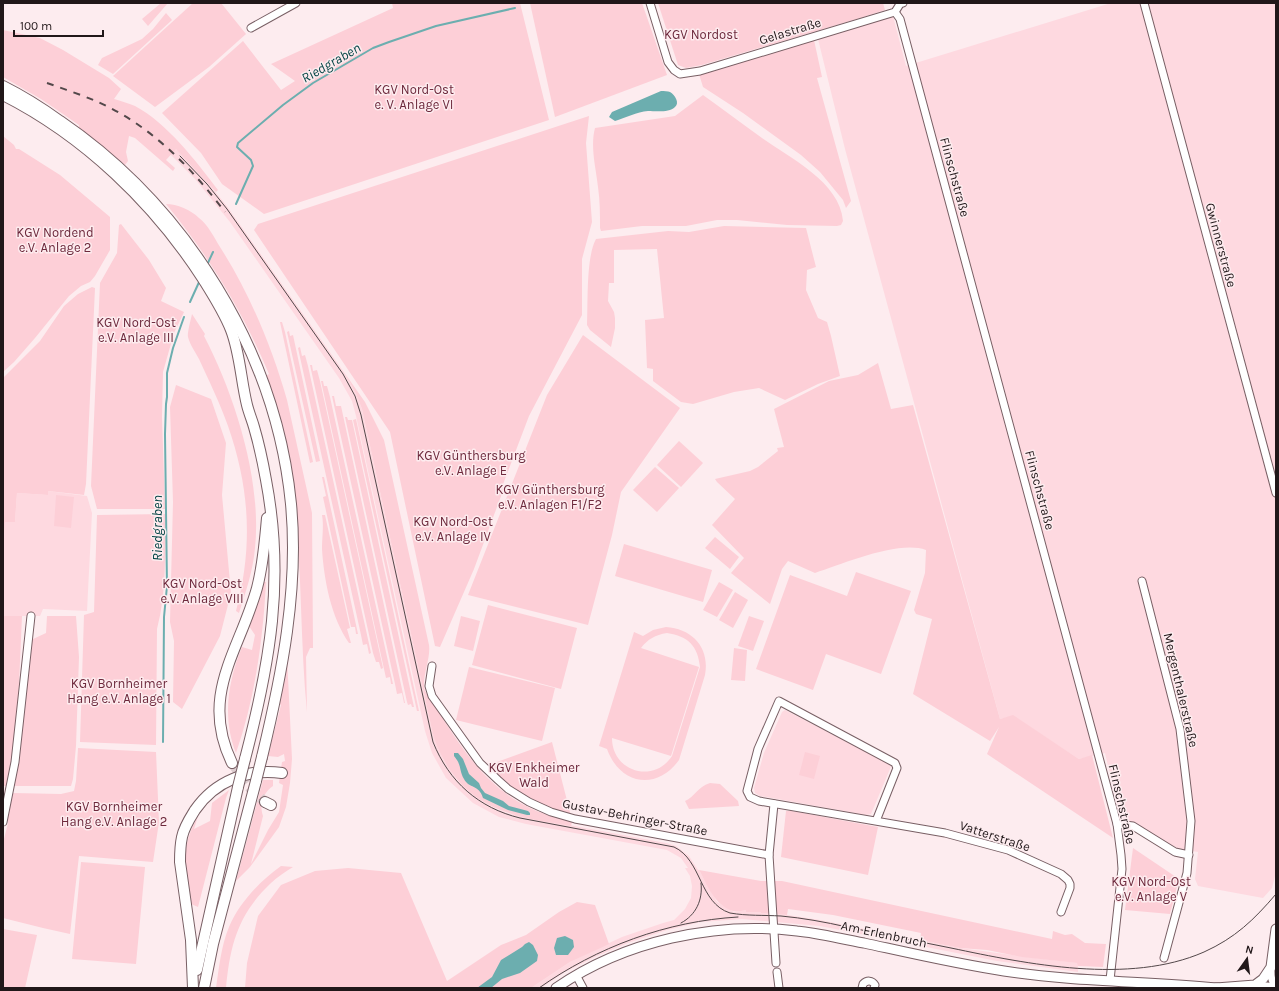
<svg xmlns="http://www.w3.org/2000/svg" width="1279" height="991" font-family="Karla,sans-serif">
	<style>
		.built { fill: #fed9e0 }
		.green { fill: #fdcfd7; fill-rule: evenodd }
		.water { fill: #6caeaf }
		.lines { fill: none; stroke-linecap: round; stroke-linejoin: round }
		.stream { stroke: #6caeaf; stroke-width: 2 }
		.highway-tunnel { stroke: #dccccf; stroke-width: 10; stroke-dasharray: 10 5; stroke-linecap: butt }
		.minor-casing { stroke: #785f64; stroke-width: 9 }
		.major-casing { stroke: #785f64; stroke-width: 11 }
		.highway-casing { stroke: #785f64; stroke-width: 12 }
		.minor { stroke: #fff; stroke-width: 7 }
		.major { stroke: #fff; stroke-width: 9 }
		.highway { stroke: #fff; stroke-width: 10 }
		.tram { stroke: #53484a; stroke-width: 1 }
		.rail { stroke: #53484a; stroke-width: 2; stroke-dasharray: 7 7; stroke-linecap: butt }
		.highway-bridge-casing { stroke: #785f64; stroke-width: 12; stroke-linecap: butt }
		.highway-bridge { stroke: #fff; stroke-width: 10 }
		.labels { text-anchor: middle; dominant-baseline: central; stroke-width: 3; stroke-linejoin: round; paint-order: stroke }
		.street-label { font-size: 13px; fill: #211719; stroke: #fdecef }
		.park-label { font-size: 13px; fill: #6d293c; stroke: #fdecef }
		.water-label { font-size: 14px; font-style: italic; fill: #074647; stroke: #fdecef }
	</style>
	<rect width="100%" height="100%" fill="#fdecef"/>
	<g class="built">
		<polygon points="1111,3 1276,3 1276,872 1272,888 1263,898 1198,886 1195,879 1198,852 1179,849 1123,818 1118,808 1105,753 1079,759 1013,716 1000,719 845,149 818,39 893,16 906,66"/>
		<polygon points="166,140 184,156 204,178 226,205 346,375 356,394 362,409 432,730 443,759 457,780 482,801 496,809 510,814 666,843 676,846 689,856 698,870 699,870 717,902 734,912 746,910 746,912 761,912 764,913 787,915 820,920 960,948 1035,958 1078,963 1078,972 997,961 820,926 742,919 701,922 667,930 628,943 597,956 565,972 541,988 531,988 570,962 592,951 622,937 663,923 674,920 685,909 691,898 692,886 690,876 685,868 688,868 681,858 667,850 526,824 499,817 473,803 446,778 432,753 425,731 356,416 352,401 339,378 230,222 195,179 165,149"/>
		<polygon points="48,491 87,496 92,513 87,611 43,609 40,616 3,616 3,558 5,521 15,522 17,493 48,495"/>
		<polygon points="785,710 889,764 891,766 890,769 871,814 866,815 760,796 755,793 754,788 764,753 782,712"/>
	</g>
	<g class="green">
		<polygon points="161,3 168,3 148,26 142,19"/>
		<polygon points="193,3 221,3 246,34 209,67 155,107 113,76"/>
		<polygon points="392,3 520,3 549,120 264,214 222,184 201,153 162,113 243,41 281,90 295,81 271,64 393,8"/>
		<polygon points="530,3 642,3 667,75 555,117"/>
		<polygon points="658,3 883,3 885,10 860,18 702,65 686,68 678,65"/>
		<polygon points="166,13 172,20 113,74 98,65 102,58 142,39 153,29"/>
		<path d="M3,30L40,38L63,50L109,78L121,89L114,99C121,101 128,103 135,106C167,123 196,161 218,190L216,192L176,149L166,160L175,168L173,171L135,138L129,136L126,152L128,161L125,165L79,128V125L41,99L3,77Z"/>
		<polygon points="814,40 822,77 817,78 851,201 846,208 843,200 820,172 801,155 743,113 703,87 699,74"/>
		<path d="M703,95C723,109 742,124 762,138C790,158 840,182 843,221L841,225L837,226L787,225L737,220H717L686,226H642L601,231L600,228C600,214 600,201 598,187C596,168 590,147 595,128L675,116Z"/>
		<polygon points="589,116 586,143 592,222 582,259 582,315 529,416 502,487 504,488 474,569 440,647 435,646 390,432 254,230 258,224"/>
		<polygon points="3,136 14,145 16,149 19,149 60,175 110,217 110,250 95,276 90,282 81,286 69,296 35,338 14,362 3,372"/>
		<path d="M166,204C177,204 191,210 199,218C208,225 214,237 220,247C250,294 272,347 287,400L312,513L313,648H310L306,657L307,712C298,619 304,525 284,434C279,414 273,394 266,376L269,374C243,312 209,256 166,204Z"/>
		<polygon points="121,224 149,260 166,288 161,301 184,312 174,333 163,372 162,417 165,509 97,509 91,486 100,283 117,253 119,225"/>
		<path d="M724,226L806,228L816,267L807,270L806,290L818,318L827,322L831,336L840,376L818,384L785,400L759,388L734,392L693,404L681,402L653,381V369L647,368L645,320L664,318L657,249L614,250V283H609L608,301L614,312L615,318V328L611,347L590,330L587,325C588,303 586,257 596,239L668,231L689,232Z"/>
		<polygon points="92,287 95,288 86,484 84,495 48,491 48,495 17,493 15,522 5,522 3,558 3,378 40,341 64,306 78,294"/>
		<path d="M192,314L205,334L204,336C235,395 262,481 255,548C253,571 246,591 239,613L236,611C253,547 250,489 228,426C220,403 209,381 199,359C196,353 190,345 188,337C187,333 191,319 192,314Z"/>
		<polygon points="280,322 282,322 285,332 313,462 310,463"/>
		<polygon points="289,331 290,336 293,335 320,461 316,462 287,332"/>
		<polygon points="583,335 680,408 621,492 612,535 588,625 468,595 547,395"/>
		<polygon points="300,347 302,356 305,355 308,366 371,653 369,654 367,644 363,645 361,635 298,348"/>
		<path d="M878,363L891,409L913,405L1000,719L1013,715L1079,759L1092,755L1113,838L987,754L999,727L990,741L913,694L932,619L916,614L914,610L925,573L926,550C898,540 843,564 815,573L788,561L782,569L770,604L731,573L744,558L712,525L735,499L717,482L715,479L750,471L758,467L778,451L777,448L784,447L774,409L829,381L858,375Z"/>
		<polygon points="310,365 312,365 313,371 317,370 320,381 383,668 381,669 379,662 376,662 373,653"/>
		<path d="M346,375L365,402L384,440L429,645C431,659 421,678 425,691C455,736 478,782 528,807C542,814 557,818 572,822L571,826C551,822 529,820 509,813C469,801 442,769 432,730L362,409L356,394Z"/>
		<polygon points="321,381 323,381 324,386 327,386 330,397 393,684 391,684 390,677 386,678 384,669"/>
		<polygon points="176,385 211,399 226,443 222,495 231,593 220,636 182,709 173,702 174,641 170,622 173,502 170,407"/>
		<polygon points="332,396 334,396 336,406 341,406 405,703 404,703 402,693 397,694 395,684"/>
		<polygon points="345,417 347,417 348,420 352,420 414,707 412,707 411,704 408,705 407,702"/>
		<polygon points="356,419 419,711 417,711 353,420"/>
		<polygon points="679,441 703,463 681,487 657,465"/>
		<polygon points="655,467 679,488 657,512 633,490"/>
		<polygon points="322,477 324,477 358,634 356,634 355,627 351,627 323,497 326,496"/>
		<polygon points="56,495 74,497 71,528 54,526"/>
		<path d="M165,514C165,552 167,591 157,629L156,745L80,742L84,615L94,612L97,515Z"/>
		<path d="M322,515H325L350,628L347,629L351,643H349C331,617 324,580 322,549C322,538 324,525 322,515Z"/>
		<polygon points="715,537 739,557 730,569 705,548"/>
		<polygon points="624,544 712,570 703,602 615,576"/>
		<polygon points="856,572 911,591 881,674 826,654 813,690 756,669 790,575 847,596"/>
		<path d="M263,582H266C263,640 255,698 236,753C222,718 228,681 242,647L252,650L255,635L249,626Z"/>
		<polygon points="719,582 733,590 717,617 703,610"/>
		<polygon points="735,592 748,600 733,628 719,620"/>
		<polygon points="488,605 577,628 561,689 472,665"/>
		<polygon points="3,616 22,616 18,707 19,707 8,786 3,786"/>
		<polygon points="47,616 76,616 79,657 76,746 73,779 71,786 14,786 31,640 46,633"/>
		<polygon points="461,616 480,621 473,651 454,646"/>
		<polygon points="749,616 764,621 753,651 738,646"/>
		<path d="M666,627C693,629 710,648 705,675L679,760C657,791 620,785 607,749L599,746L634,632L643,636L653,630ZM667,633C688,636 698,646 700,667L672,756C654,784 612,772 612,738L671,756L699,667L641,648C648,639 655,635 667,633Z"/>
		<polygon points="734,648 747,650 745,681 731,680"/>
		<path d="M287,657L292,759L290,783L286,807L279,827L250,867L236,881L263,780H273V786C263,793 259,804 263,816L251,864L268,830L279,812L283,785L279,783L282,762L285,761L284,754L278,757L268,756L281,705L278,704Z"/>
		<polygon points="469,667 555,688 542,741 456,720"/>
		<polygon points="552,742 571,816 550,810 512,790 486,766"/>
		<polygon points="78,748 156,752 159,822 153,862 79,856 70,934 43,928 3,918 3,843 8,823 8,813 13,793 61,794 74,791 76,781"/>
		<polygon points="805,752 820,756 814,779 799,775"/>
		<path d="M710,783L720,784L738,801L739,806L689,809L685,801C695,797 697,787 710,783Z"/>
		<path d="M229,790L226,798L198,907L191,904C187,883 182,857 189,836C191,829 195,822 198,816L194,829L210,821L212,803Z"/>
		<polygon points="786,811 792,811 878,827 868,875 781,857"/>
		<polygon points="1133,848 1179,879 1170,914 1125,910"/>
		<polygon points="81,862 145,867 136,964 72,959"/>
		<path d="M281,866L293,867C285,872 277,877 271,883C238,914 230,945 226,988H216C219,968 221,946 229,927C239,903 260,881 281,866Z"/>
		<polygon points="348,868 401,873 447,981 501,945 526,935 559,912 577,902 595,905 609,944 570,962 531,988 245,988 247,963 258,916 281,885 315,871"/>
		<path d="M699,870L761,881H782L1052,939L1053,931L1065,935L1072,934L1085,943L1106,944L1103,967L1078,966L1077,963L1022,957L987,950L960,948L920,940L921,933L833,915L788,909L787,915L761,913V912H746V910C742,911 736,912 733,911C714,905 708,886 699,870Z"/>
		<polygon points="3,929 37,935 25,988 3,988"/>
	</g>
	<g class="water">
		<path d="M661,91C664,91 668,91 670,92C675,95 680,103 675,107C669,113 655,111 648,111C637,112 625,118 615,121L609,117L612,112Z"/>
		<path d="M454,753H458L463,759L469,774L479,783L481,788L485,793L503,801L509,806L528,811L530,813V815H527L508,810L483,798C479,784 469,789 464,779C459,771 462,765 454,756Z"/>
		<polygon points="565,936 573,940 574,947 568,955 556,955 554,948 557,938"/>
		<polygon points="529,942 533,945 538,955 537,961 520,973 502,979 491,988 477,988 492,977 501,960 522,947 525,944"/>
	</g>
	<g class="lines">
		<g class="stream">
			<polyline points="538,3 541,3"/>
			<polyline points="236,204 253,166 251,160 237,147 238,143 283,105 313,83 373,48 389,42 436,26 515,8"/>
			<polyline points="207,265 213,252"/>
			<polyline points="190,302 200,280"/>
			<polyline points="163,742 164,617 167,586 165,434 166,404 167,397 167,373 173,348 184,317"/>
		</g>
		<polyline class="highway-tunnel" points="232,763 250,788 265,802"/>
		<g class="minor-casing">
			<g id="minor">
				<polyline points="650,3 668,62 674,70 680,74 700,71 895,12 900,4 903,3"/>
				<polyline points="1144,3 1276,493"/>
				<polyline points="895,12 900,19 1117,824 1121,855 1122,869 1110,980"/>
				<polyline points="251,28 296,3"/>
				<polyline points="1142,581 1180,729 1191,821 1187,873 1164,958"/>
				<polyline points="432,666 429,686 432,696 480,763 498,780 508,789 529,802 551,812 575,819 769,855"/>
				<polyline points="774,804 769,855 776,963"/>
				<polyline points="876,821 897,768 895,763 779,701 758,749 747,791 750,797 759,801 945,833 1008,850 1061,874 1068,880 1070,884 1070,888 1061,912"/>
				<polyline points="3,822 15,762 31,616"/>
				<polyline points="1117,824 1133,826 1175,852 1189,855"/>
				<path d="M1271,967C1271,974 1270,980 1276,986"/>
				<polyline points="777,972 779,988"/>
				<polyline points="576,975 583,988"/>
				<polyline points="1255,985 1276,987"/>
				<path d="M862,988L863,984C867,980 872,980 875,985L874,988"/>
			</g>
		</g>
		<g class="major-casing">
			<g id="major">
				<path d="M556,988C624,941 715,921 797,931C819,933 841,939 864,943C910,953 957,964 1004,971C1075,982 1147,981 1218,988"/>
				<polyline points="1216,988 1255,985 1263,979 1271,967 1276,929"/>
				<polyline points="1274,988 1276,987"/>
			</g>
		</g>
		<g class="highway-casing">
			<g id="highway">
				<path d="M3,86C23,96 42,108 60,121C186,207 276,351 291,504C299,589 282,674 262,757"/>
				<path d="M3,95C84,136 154,203 203,279C213,295 224,312 231,330C240,353 241,381 247,405C249,413 252,420 254,427C259,444 263,463 266,480C285,580 270,663 245,759"/>
				<path d="M232,763C199,695 239,652 257,588C263,565 265,542 267,518"/>
				<polyline points="265,802 271,805"/>
				<polyline points="197,970 238,787"/>
				<path d="M193,988L191,940L180,862C180,854 180,846 182,837C184,827 190,818 195,810C215,781 248,768 282,773"/>
				<polyline points="204,988 213,944 256,781"/>
			</g>
		</g>
		<use href="#minor" class="minor"/>
		<use href="#major" class="major"/>
		<use href="#highway" class="highway"/>
		<g class="tram">
			<path d="M180,156L207,184L227,209L343,374L355,396L361,415L433,742C449,782 479,808 520,818L674,847C702,860 699,903 730,913C747,916 764,915 781,916C803,918 825,922 847,927C881,934 916,941 951,948C1027,964 1129,985 1204,952C1235,938 1254,920 1276,894"/>
			<path d="M681,923C696,915 703,900 701,883"/>
			<path d="M539,988C597,947 667,921 738,917"/>
		</g>
		<path class="rail" d="M47,83C64,89 82,95 98,102C150,125 191,167 225,212"/>
		<g class="highway-bridge-casing">
			<g id="highway-bridge">
				<polyline points="256,781 262,757"/>
				<polyline points="238,787 245,759"/>
			</g>
		</g>
		<use href="#highway-bridge" class="highway-bridge"/>
	</g>
	<g class="labels">
		<g class="street-label">
			<text transform="translate(790 31) rotate(-17)">Gelastraße</text>
			<text transform="translate(955 177) rotate(75)">Flinschstraße</text>
			<text transform="translate(1221 245) rotate(75)">Gwinnerstraße</text>
			<text transform="translate(1040 490) rotate(75)">Flinschstraße</text>
			<text transform="translate(1181 690) rotate(77)">Mergenthalerstraße</text>
			<text transform="translate(1122 804) rotate(77)">Flinschstraße</text>
			<text transform="translate(635 817) rotate(11)">Gustav-Behringer-Straße</text>
			<text transform="translate(995 836) rotate(18)">Vatterstraße</text>
			<text transform="translate(884 934) rotate(12)">Am Erlenbruch</text>
		</g>
		<g class="park-label">
			<text x="701" y="34">KGV Nordost</text>
			<text x="414" y="89">KGV Nord-Ost<tspan x="414" dy="15">e. V. Anlage VI</tspan></text>
			<text x="55" y="232">KGV Nordend<tspan x="55" dy="15">e.V. Anlage 2</tspan></text>
			<text x="136" y="322">KGV Nord-Ost<tspan x="136" dy="15">e.V. Anlage III</tspan></text>
			<text x="471" y="455">KGV Günthersburg<tspan x="471" dy="15">e.V. Anlage E</tspan></text>
			<text x="550" y="489">KGV Günthersburg<tspan x="550" dy="15">e.V. Anlagen F1/F2</tspan></text>
			<text x="453" y="521">KGV Nord-Ost<tspan x="453" dy="15">e.V. Anlage IV</tspan></text>
			<text x="202" y="583">KGV Nord-Ost<tspan x="202" dy="15">e.V. Anlage VIII</tspan></text>
			<text x="119" y="683">KGV Bornheimer<tspan x="119" dy="15">Hang e.V. Anlage 1</tspan></text>
			<text x="534" y="767">KGV Enkheimer<tspan x="534" dy="15">Wald</tspan></text>
			<text x="114" y="806">KGV Bornheimer<tspan x="114" dy="15">Hang e.V. Anlage 2</tspan></text>
			<text x="1151" y="881">KGV Nord-Ost<tspan x="1151" dy="15">e.V. Anlage V</tspan></text>
		</g>
		<g class="water-label">
			<text transform="translate(331 63) rotate(-30)">Riedgraben</text>
			<text transform="translate(157 528) rotate(-90)">Riedgraben</text>
		</g>
	</g>
	<rect width="1279" height="991" fill="none" stroke="#211719" stroke-width="8"/>
	<g transform="translate(1247 959) rotate(14)" stroke="#fdecef" stroke-width="3" paint-order="stroke">
	<path d="M0-3L7 15L0 10L-7 15Z" fill="#211719"/>
	<text y="-6" font-size="11" font-weight="bold" text-anchor="middle" fill="#211719">N</text>
	</g>
	<path d="M14 30v6h89v-6" fill="none" stroke="#211719" stroke-width="2"/>
	<text x="20" y="30" font-size="12" fill="#211719" stroke="#fdecef" stroke-width="3" paint-order="stroke">100 m</text>
</svg>
